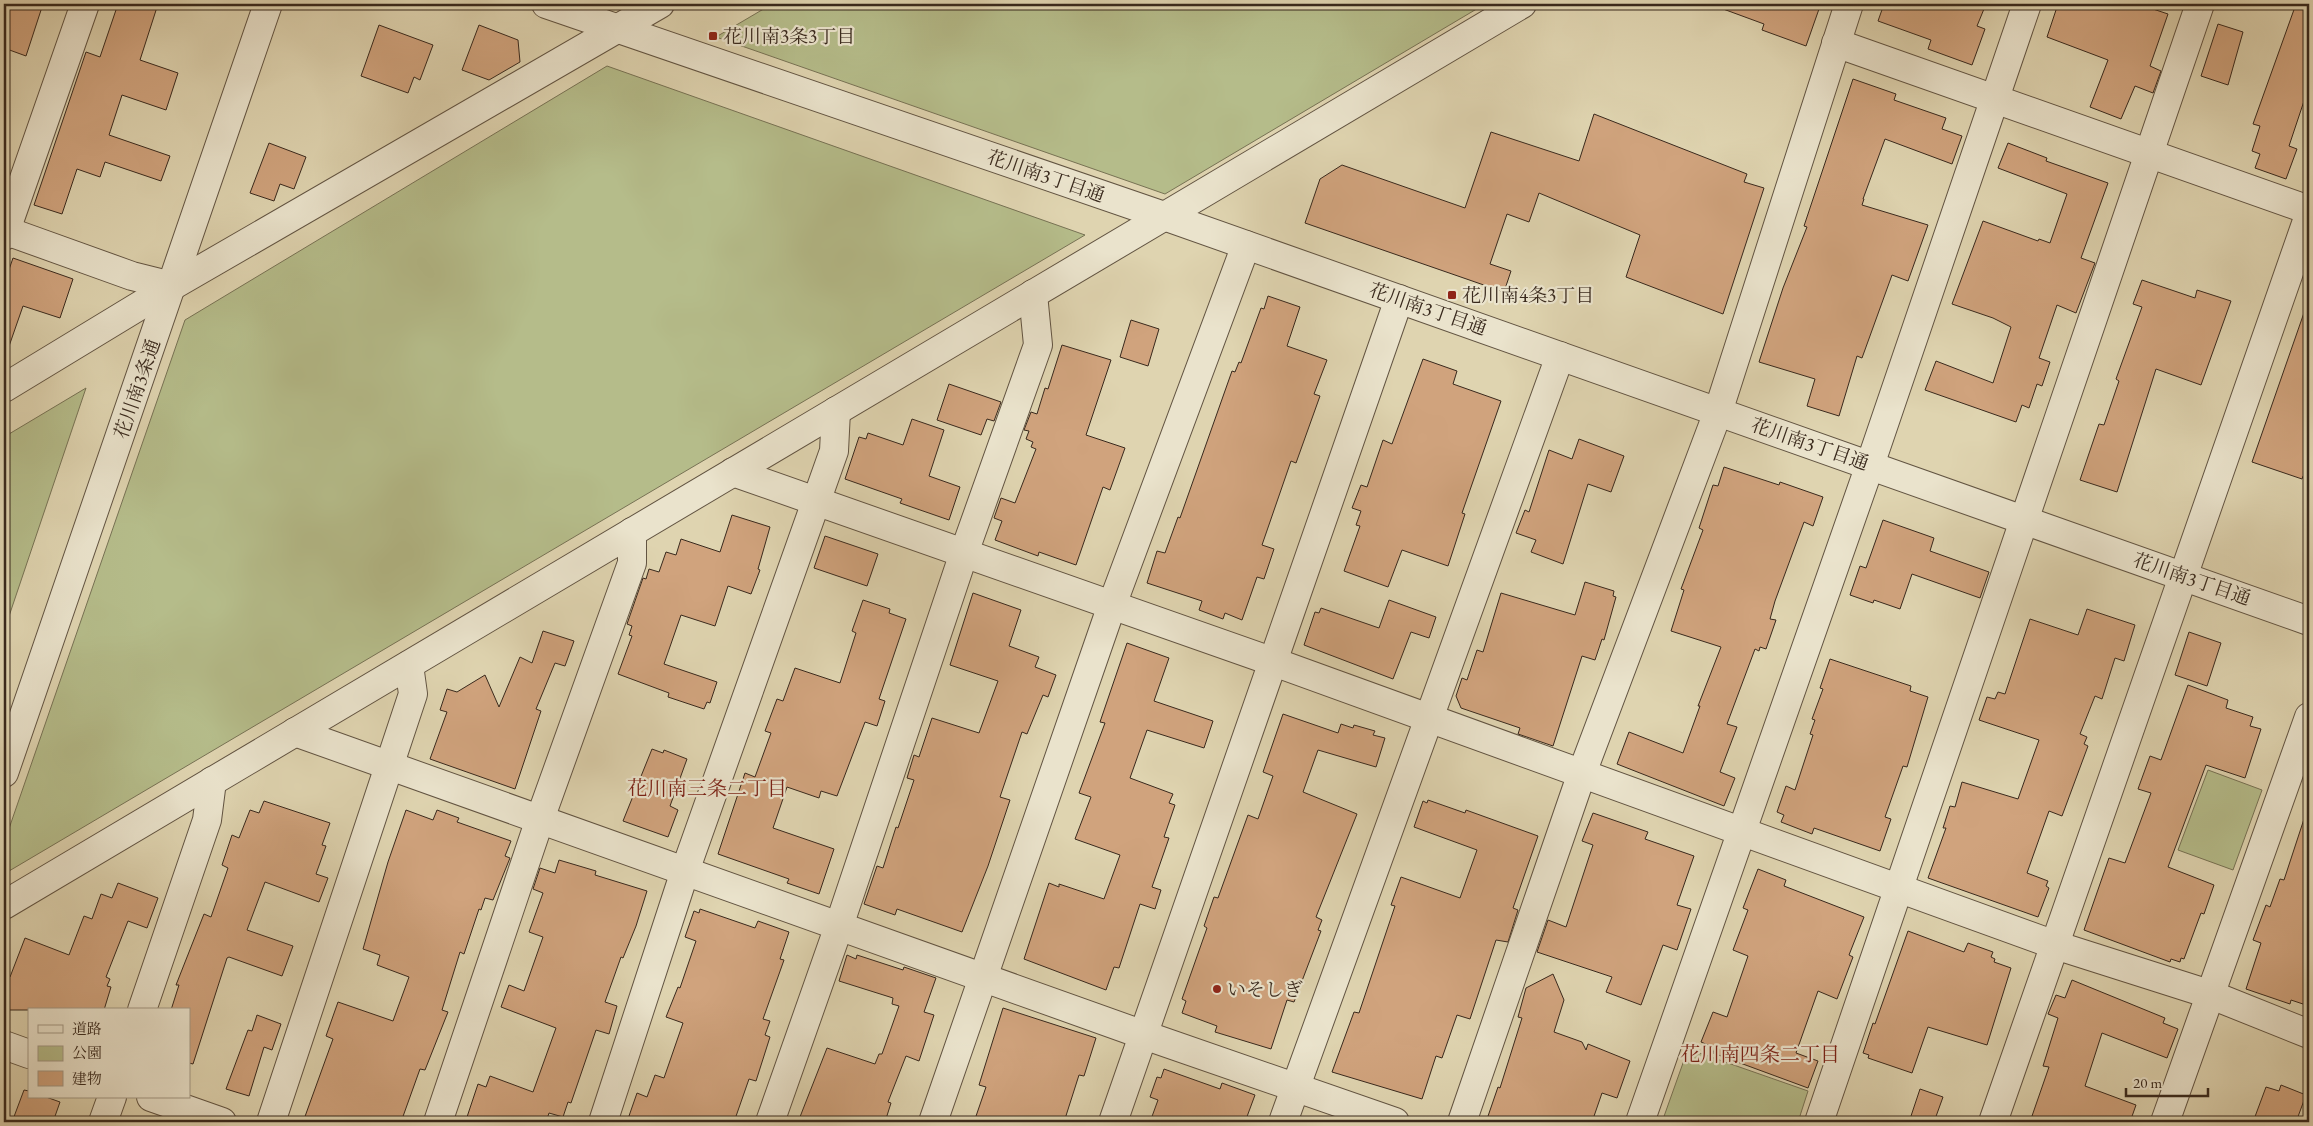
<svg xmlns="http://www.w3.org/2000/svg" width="2313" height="1126" font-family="'EB Garamond','Noto Serif JP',serif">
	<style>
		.green { fill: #b5bc8a; stroke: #777254 }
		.building { fill: #d0a37d; stroke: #39291d }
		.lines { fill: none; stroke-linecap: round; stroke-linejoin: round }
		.minor-casing { stroke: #625442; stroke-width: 30 }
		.minor { stroke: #eae3cc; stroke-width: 28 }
		.poi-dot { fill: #8f2418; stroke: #eae3cc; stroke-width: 2 }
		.labels { text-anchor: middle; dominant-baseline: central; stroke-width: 4.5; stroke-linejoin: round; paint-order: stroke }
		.poi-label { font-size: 19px; fill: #39291d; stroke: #eae3cc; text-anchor: start }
		.street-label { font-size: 19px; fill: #39291d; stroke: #eae3cc }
		.neighbourhood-label { font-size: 20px; fill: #7a1f14; stroke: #eae3cc }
	</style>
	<rect width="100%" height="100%" fill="#dfd4b0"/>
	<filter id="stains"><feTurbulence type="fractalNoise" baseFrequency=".004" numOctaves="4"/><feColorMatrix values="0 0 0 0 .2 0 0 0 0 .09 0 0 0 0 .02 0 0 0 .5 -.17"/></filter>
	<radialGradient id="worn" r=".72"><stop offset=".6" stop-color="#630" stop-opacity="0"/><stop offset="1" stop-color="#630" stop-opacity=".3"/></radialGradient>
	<g class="green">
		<polygon points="772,4 1485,4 1165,194 716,37"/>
		<polygon points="607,66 1085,235 4,874 4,843 185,320"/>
		<polygon points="86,388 4,631 4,437"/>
		<polygon points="2208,770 2262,790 2233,870 2178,850"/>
		<polygon points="1688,1049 1808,1091 1798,1122 1662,1122"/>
	</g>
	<g class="building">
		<polygon points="4,4 43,4 26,56 4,48"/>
		<polygon points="118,4 158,4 140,60 178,73 166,110 122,95 109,135 170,156 161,181 105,162 100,177 77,169 62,214 34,205 86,52 100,57"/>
		<polygon points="1716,4 1805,4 1819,9 1806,46 1762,30 1764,24 1715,6"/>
		<polygon points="1884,4 1986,4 1977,26 1985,29 1972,65 1928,49 1931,40 1878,21"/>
		<polygon points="2058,4 2151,4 2150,8 2168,14 2150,66 2161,71 2153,93 2135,86 2121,119 2090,107 2108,60 2047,37"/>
		<polygon points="2296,4 2309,4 2309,86 2289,146 2297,149 2286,179 2255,168 2260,154 2252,151 2260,126 2253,124"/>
		<polygon points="2218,24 2243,32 2228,85 2201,76"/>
		<polygon points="379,25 433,45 420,80 414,77 408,93 361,76"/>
		<polygon points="479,25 518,40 520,62 489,80 462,70"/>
		<polygon points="1853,79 1896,94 1894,100 1946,118 1942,129 1962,136 1952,164 1885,139 1863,199 1864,199 1862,205 1928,225 1908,281 1892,275 1862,358 1857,356 1839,416 1807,406 1815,379 1759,362 1783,288 1807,227 1804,226"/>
		<polygon points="1594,114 1747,174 1744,182 1764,188 1723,314 1626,277 1640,235 1539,193 1529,222 1507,214 1490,264 1511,271 1504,292 1305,223 1320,179 1342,165 1465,208 1491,132 1579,161"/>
		<polygon points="269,143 306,157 294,189 280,184 274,201 250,193"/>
		<polygon points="2008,143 2047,158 2046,161 2108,183 2081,258 2095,263 2076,313 2057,305 2039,358 2050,362 2042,386 2037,384 2029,408 2022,405 2016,422 1925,390 1936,361 1993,383 2011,327 1993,318 1952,304 1983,221 2038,241 2039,239 2050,243 2067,194 1998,168"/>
		<polygon points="13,258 73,279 60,318 23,306 7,352 4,352 4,284"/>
		<polygon points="2142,280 2195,298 2197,290 2231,301 2201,385 2156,369 2117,492 2080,480 2099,424 2104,425 2119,381 2116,379 2142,307 2133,304"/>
		<polygon points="1268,296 1300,307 1287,346 1327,360 1314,394 1320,396 1296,463 1291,461 1262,545 1274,549 1264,579 1257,577 1242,620 1225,613 1223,619 1199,610 1202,601 1147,583 1157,551 1165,553 1178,517 1180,518 1232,371 1235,372 1239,362 1241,363 1261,308 1264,309"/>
		<polygon points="2306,307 2309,308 2309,479 2303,476 2302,479 2252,462"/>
		<polygon points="1131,320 1159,329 1148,366 1120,357"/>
		<polygon points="1062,345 1111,360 1086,435 1125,448 1110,490 1103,487 1076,565 1039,552 1038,556 995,540 1002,521 994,518 1001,498 1015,503 1036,449 1031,447 1033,442 1026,439 1029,431 1024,430 1031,412 1037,414 1045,388 1048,389"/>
		<polygon points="1423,359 1457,371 1453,384 1501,401 1462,513 1465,514 1448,566 1402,550 1388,587 1344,571 1360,526 1356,525 1361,511 1352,508 1361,485 1367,487 1383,440 1392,444"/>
		<polygon points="949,384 1001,402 994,421 987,419 981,435 937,420"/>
		<polygon points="912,419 944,430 929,476 960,487 949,520 900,503 902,499 845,479 859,437 866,439 868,433 903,445"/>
		<polygon points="1579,439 1624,456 1611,492 1588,484 1563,564 1531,552 1536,540 1516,533 1525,510 1529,512 1549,450 1572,459"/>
		<polygon points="1724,467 1779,485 1780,482 1823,497 1813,526 1804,522 1775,601 1770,619 1776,620 1766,649 1760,647 1759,651 1755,649 1727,724 1737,727 1720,772 1735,778 1724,806 1617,764 1629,732 1683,753 1700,706 1698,706 1721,647 1671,631 1684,590 1681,589 1703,530 1699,528 1713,485 1718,486"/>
		<polygon points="732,515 770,527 758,569 760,570 751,594 728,586 715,626 681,615 664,664 717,682 710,703 707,702 704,709 668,697 669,693 618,674 632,636 629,635 632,626 627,624 643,578 646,579 649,569 659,572 666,552 676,555 681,539 720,552"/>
		<polygon points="1883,520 1934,538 1930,551 1989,572 1980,598 1912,574 1900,609 1874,600 1873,603 1850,595 1860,566 1866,568"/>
		<polygon points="825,536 878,554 867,586 814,568"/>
		<polygon points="1585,582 1614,591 1613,596 1616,597 1604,640 1602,639 1595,660 1582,656 1553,746 1518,734 1520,728 1461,708 1456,696 1462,678 1467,680 1477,650 1483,652 1501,593 1575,615"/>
		<polygon points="973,593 1021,610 1009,646 1039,657 1035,667 1056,675 1048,697 1043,695 1027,734 1022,732 1000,797 1010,800 988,866 962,932 897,909 895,915 864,904 877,866 883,868 896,827 898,828 914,780 907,778 914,755 919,757 932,718 979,733 998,681 950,665"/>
		<polygon points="863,600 890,609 889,613 906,619 879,699 885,701 877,726 865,722 837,796 821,791 819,798 787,787 773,828 834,849 819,894 787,883 789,879 718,854 745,773 755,777 771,733 765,731 777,699 783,701 795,668 840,683 856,633 852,631"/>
		<polygon points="1389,600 1436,617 1429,638 1411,632 1393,679 1304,645 1315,612 1319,613 1321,608 1379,628"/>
		<polygon points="2087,609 2135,625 2124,661 2115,658 2102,699 2095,696 2080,734 2087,737 2084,744 2088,746 2062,816 2049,811 2027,873 2048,881 2046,886 2049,888 2038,917 1928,878 1946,828 1943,828 1950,806 1955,807 1962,782 2018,799 2039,740 1979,720 1987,697 1995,699 1998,692 2005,694 2030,619 2078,635"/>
		<polygon points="543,631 574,641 565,666 555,663 536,709 541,711 515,789 430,759 447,712 440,710 447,689 457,692 485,675 499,707 520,657 532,663"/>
		<polygon points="2189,632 2221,643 2207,686 2175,675"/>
		<polygon points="1127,643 1169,658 1154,701 1213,721 1204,748 1147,730 1130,778 1173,794 1169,803 1175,805 1164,837 1169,838 1152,887 1161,890 1155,909 1140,904 1119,968 1114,967 1106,990 1024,959 1049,883 1059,887 1059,884 1104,899 1120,855 1075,839 1091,797 1079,793 1105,723 1100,722"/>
		<polygon points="1830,659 1911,686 1910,691 1928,697 1907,767 1903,766 1885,817 1891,819 1880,851 1814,828 1812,834 1781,822 1784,815 1777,812 1786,786 1795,790 1813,735 1810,734 1815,720 1812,719 1823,689 1820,688"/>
		<polygon points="2188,685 2228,700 2226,708 2253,717 2250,726 2261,729 2245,778 2206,765 2168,867 2214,885 2204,914 2201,913 2184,959 2181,958 2180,962 2171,959 2170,962 2084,930 2109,858 2125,863 2151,793 2138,789 2150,756 2161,760"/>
		<polygon points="1283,714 1338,733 1341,724 1353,728 1354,725 1375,731 1373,735 1385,738 1376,767 1318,750 1303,792 1357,814 1316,917 1322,920 1318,930 1321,931 1294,1002 1287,1000 1271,1049 1215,1032 1217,1026 1182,1013 1186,1001 1182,999 1207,928 1204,926 1214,897 1218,898 1248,815 1258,819 1273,776 1263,772"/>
		<polygon points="652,749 663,753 664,750 687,759 670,806 678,810 668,837 623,821"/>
		<polygon points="1428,800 1465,813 1466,810 1538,836 1513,908 1518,910 1508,942 1496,940 1470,1019 1457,1015 1442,1058 1436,1056 1422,1099 1332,1072 1354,1012 1359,1013 1395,906 1391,905 1401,877 1460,898 1477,850 1414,827 1423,801 1427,803"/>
		<polygon points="264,801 330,823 322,845 326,846 316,874 328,878 319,902 265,882 247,930 293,946 282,976 229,957 227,958 193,1064 189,1063 189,1010 171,1010 179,985 176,985 204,914 211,917 228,868 222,865 232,835 239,838 250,810 259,813"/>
		<polygon points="406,810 433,820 437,810 459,818 457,822 511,841 505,856 510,858 493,900 485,898 481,910 479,909 464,954 460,952 442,1010 448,1012 425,1070 420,1069 401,1122 303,1122 333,1039 326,1036 338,1002 393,1021 409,977 377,965 380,955 363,949 388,862"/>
		<polygon points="1593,813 1648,832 1645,839 1694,856 1677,905 1691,909 1677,950 1663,945 1641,1005 1606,992 1612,977 1537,952 1548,920 1566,927 1593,845 1582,841"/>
		<polygon points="2305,816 2309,816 2309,1006 2291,1000 2290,1004 2246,989 2261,943 2253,940 2266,905 2270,907 2280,879 2284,880"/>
		<polygon points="559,860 596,871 595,875 647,891 636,926 623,958 621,957 605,1002 617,1006 609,1034 596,1030 571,1103 568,1102 563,1117 549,1113 546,1122 482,1122 467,1117 478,1084 486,1087 490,1076 533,1092 556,1028 501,1007 509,985 524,991 543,937 529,932 543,893 533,889 540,868 555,873"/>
		<polygon points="1758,869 1786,880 1784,886 1864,917 1849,955 1853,957 1837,999 1818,991 1796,1053 1818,1061 1808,1088 1713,1053 1715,1048 1701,1042 1713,1012 1727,1017 1748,956 1733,950 1748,910 1743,908"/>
		<polygon points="118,883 158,898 147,928 128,921 106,977 110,979 107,986 111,987 104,1010 4,1010 4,975 10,977 25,938 69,955 84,916 92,919 101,894 112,898"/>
		<polygon points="700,909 755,928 758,921 789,932 780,959 784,960 763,1019 770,1021 765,1035 770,1037 756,1081 749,1079 734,1122 645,1122 629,1116 637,1093 647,1097 655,1075 664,1078 683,1023 666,1017 678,987 680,988 696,941 685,937 694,911 699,913"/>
		<polygon points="1908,931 1964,952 1968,943 1993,952 1991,957 1995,959 1994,962 2011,968 1987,1045 1928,1027 1912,1073 1868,1058 1869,1055 1863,1053 1873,1023 1875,1024"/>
		<polygon points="847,955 856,959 857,955 903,970 904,967 936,978 924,1012 934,1015 919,1061 906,1056 888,1102 891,1103 885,1122 798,1122 827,1048 875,1064 879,1054 882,1054 899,1006 892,1004 893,998 839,981"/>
		<polygon points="1553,974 1564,1000 1554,1032 1582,1042 1586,1050 1588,1044 1630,1061 1617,1098 1602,1093 1592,1122 1486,1122 1498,1087 1500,1088 1522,1018 1518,1017 1526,988"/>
		<polygon points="2072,980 2165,1018 2163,1023 2178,1029 2167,1058 2102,1033 2085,1086 2136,1105 2130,1122 2049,1122 2032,1116 2049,1067 2043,1066 2058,1018 2048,1014 2056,995 2065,998"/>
		<polygon points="1003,1008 1096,1038 1084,1076 1079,1075 1064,1122 974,1122 986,1087 979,1085"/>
		<polygon points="257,1015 281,1024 272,1050 264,1047 249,1096 226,1089 248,1030 252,1031"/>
		<polygon points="1164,1069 1220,1089 1222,1083 1255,1095 1245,1122 1150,1122 1158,1100 1150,1097 1157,1077 1161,1078"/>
		<polygon points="2281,1085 2306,1095 2296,1122 2253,1122 2266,1087 2279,1091"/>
		<polygon points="1920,1089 1943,1097 1934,1122 1909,1122"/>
		<polygon points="24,1090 29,1091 29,1097 46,1097 60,1102 53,1122 12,1122"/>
	</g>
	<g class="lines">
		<g class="minor-casing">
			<g id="minor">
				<polyline points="546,4 1164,216 2309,621"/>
				<polyline points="1836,43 2309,210"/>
				<polyline points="4,230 132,276 172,286"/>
				<polyline points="4,236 85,4"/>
				<polyline points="4,388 172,286 660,4"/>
				<polyline points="733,472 1274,662 2055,945 2209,994 2309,1034"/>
				<polyline points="295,732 1144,1035 1395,1122"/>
				<polyline points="4,773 268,4"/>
				<polyline points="4,905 1522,4"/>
				<polyline points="142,1010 207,820 212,781"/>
				<polyline points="4,1045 29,1054"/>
				<polyline points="151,1097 222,1122"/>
				<polyline points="103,1122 112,1097"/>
				<polyline points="271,1122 413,694 409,665"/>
				<polyline points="438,1122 540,819 632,563 632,532"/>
				<polyline points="603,1122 685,871 834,451 836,411"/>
				<polyline points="770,1122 839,926 964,553 1038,345 1033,294"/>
				<polyline points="933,1122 1112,605 1246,245"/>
				<polyline points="1113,1122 1399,299"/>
				<polyline points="1283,1122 1560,356"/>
				<polyline points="1462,1122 1582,773 1718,412 1849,4"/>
				<polyline points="1640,1122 1870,465 2027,4"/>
				<polyline points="1819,1122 2200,4"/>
				<polyline points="1993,1122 2309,215"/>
				<polyline points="2165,1122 2309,717"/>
			</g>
		</g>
		<use href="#minor" class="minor"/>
	</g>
	<g class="poi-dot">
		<rect x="708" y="31" width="10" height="10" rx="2.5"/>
		<rect x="1447" y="290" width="10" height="10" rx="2.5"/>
		<circle cx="1217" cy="989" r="5"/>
	</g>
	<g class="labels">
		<g class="poi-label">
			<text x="723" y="36">花川南3条3丁目</text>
			<text x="1462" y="295">花川南4条3丁目</text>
			<text x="1227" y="989">いそしぎ</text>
		</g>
		<g class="street-label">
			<text transform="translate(1046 176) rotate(19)">花川南3丁目通</text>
			<text transform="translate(1428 309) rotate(19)">花川南3丁目通</text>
			<text transform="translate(137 389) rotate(-71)">花川南3条通</text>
			<text transform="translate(1810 444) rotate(19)">花川南3丁目通</text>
			<text transform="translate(2192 579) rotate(19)">花川南3丁目通</text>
		</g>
		<g class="neighbourhood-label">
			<text x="707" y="788">花川南三条二丁目</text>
			<text x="1760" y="1054">花川南四条二丁目</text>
		</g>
	</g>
	<rect width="2313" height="1126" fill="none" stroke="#dfd4b0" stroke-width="20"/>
	<rect x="5" y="5" width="2303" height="1116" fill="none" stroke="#39291d" stroke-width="2.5"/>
	<rect x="10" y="10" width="2293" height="1106" fill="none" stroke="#39291d"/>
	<rect x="28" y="1008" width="162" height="90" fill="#eae3cc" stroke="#a39986"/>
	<rect x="38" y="1025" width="25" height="8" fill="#eae3cc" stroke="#a39986"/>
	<text x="72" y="1034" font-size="15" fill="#39291d">道路</text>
	<rect x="38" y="1046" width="25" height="15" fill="#b5bc8a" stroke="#a39986"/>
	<text x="72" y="1058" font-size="15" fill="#39291d">公園</text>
	<rect x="38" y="1071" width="25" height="15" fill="#d0a37d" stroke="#a39986"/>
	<text x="72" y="1084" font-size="15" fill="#39291d">建物</text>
	<path d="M2126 1088v8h82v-8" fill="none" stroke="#39291d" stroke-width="2.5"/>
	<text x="2133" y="1088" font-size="15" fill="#39291d" stroke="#eae3cc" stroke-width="4" paint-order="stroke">20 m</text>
	<rect width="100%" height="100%" filter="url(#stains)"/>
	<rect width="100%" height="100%" fill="url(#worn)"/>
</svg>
